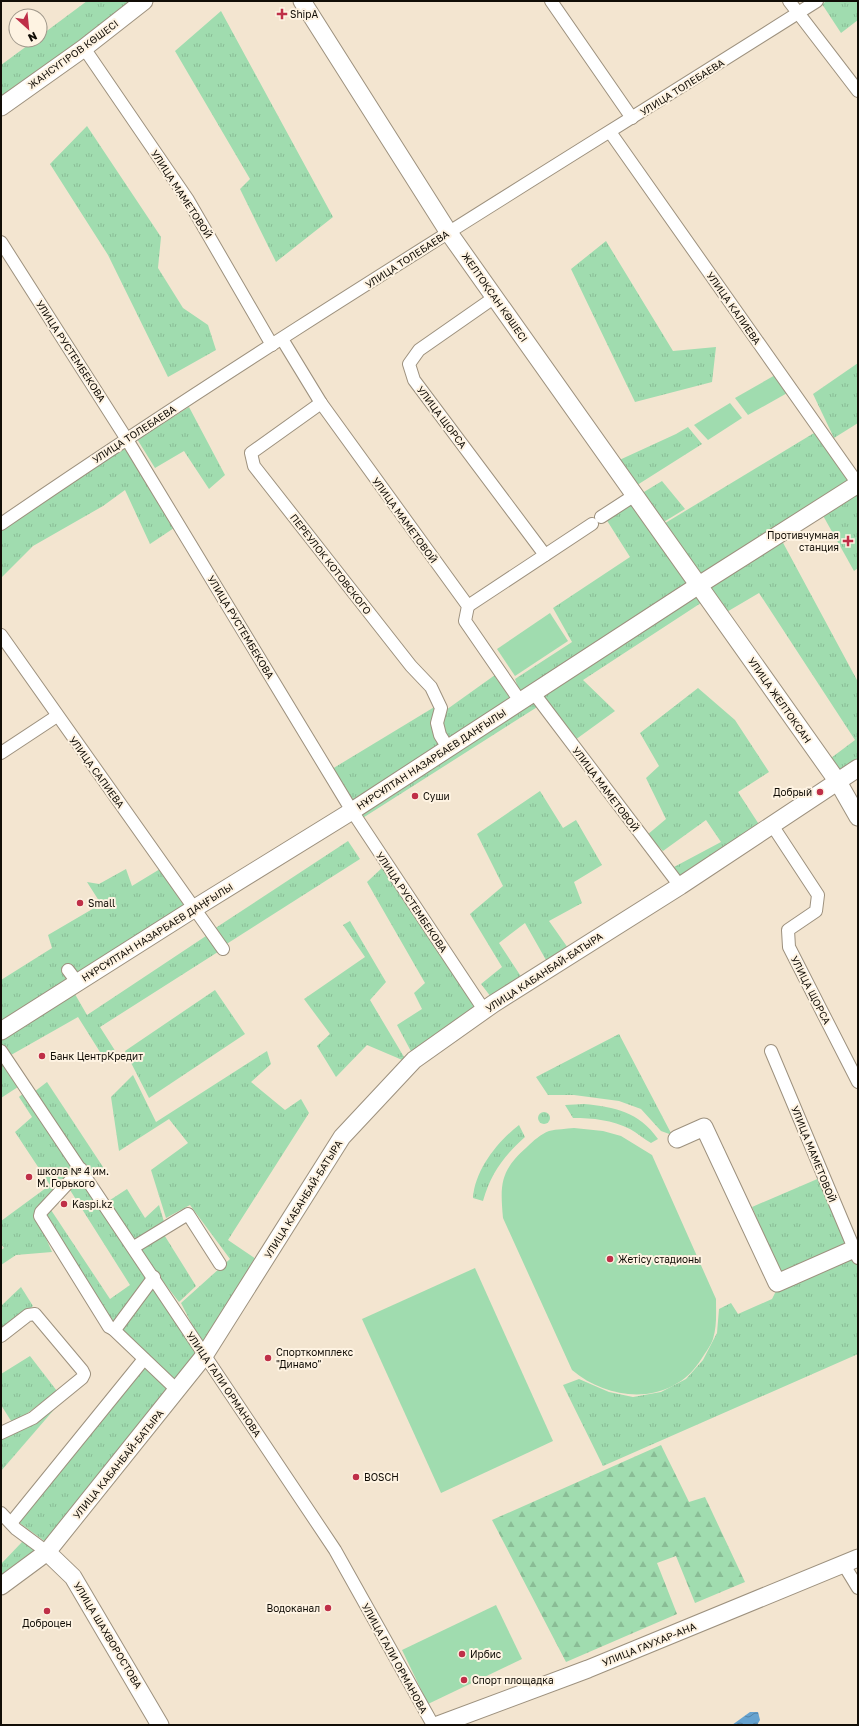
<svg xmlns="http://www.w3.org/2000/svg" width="859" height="1726" font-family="'Golos Text',sans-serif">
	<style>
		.grass { fill: url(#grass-tufts) }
		.forest { fill: url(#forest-firs) }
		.park { fill: #a0dcaf }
		.water { fill: url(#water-waves) }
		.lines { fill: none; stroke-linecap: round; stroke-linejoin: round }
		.street-casing { stroke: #9d917e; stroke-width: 14 }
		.secondary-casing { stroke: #9d917e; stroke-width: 19 }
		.street { stroke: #fff; stroke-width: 12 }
		.secondary { stroke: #fff; stroke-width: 17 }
		.poi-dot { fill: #bf2f48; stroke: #fef3e2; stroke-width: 1.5 }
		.labels { text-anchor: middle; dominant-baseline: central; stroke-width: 4; stroke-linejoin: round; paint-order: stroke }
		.poi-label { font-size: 10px; fill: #110d06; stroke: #fef3e2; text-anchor: start }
		.street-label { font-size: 10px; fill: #110d06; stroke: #fef3e2 }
	</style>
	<defs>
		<pattern id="grass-tufts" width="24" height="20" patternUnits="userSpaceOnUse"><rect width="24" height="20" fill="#a0dcaf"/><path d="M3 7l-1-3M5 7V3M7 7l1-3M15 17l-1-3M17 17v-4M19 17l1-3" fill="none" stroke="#89bc95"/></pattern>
		<pattern id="forest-firs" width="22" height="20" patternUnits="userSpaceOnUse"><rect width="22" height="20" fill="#a0dcaf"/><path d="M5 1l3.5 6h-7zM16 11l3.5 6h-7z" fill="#89bc95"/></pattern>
		<pattern id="water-waves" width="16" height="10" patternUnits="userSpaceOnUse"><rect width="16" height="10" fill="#66a3d0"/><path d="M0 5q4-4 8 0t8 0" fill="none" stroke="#5383a7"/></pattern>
	</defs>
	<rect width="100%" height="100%" fill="#f3e5d0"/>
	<g class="grass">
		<polygon points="87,1 133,1 1,99 1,65 35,40 40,40 40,36"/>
		<polygon points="827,1 858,1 858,20 841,33 822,4"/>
		<polygon points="221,11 333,217 276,262 240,189 250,179 175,51"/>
		<polygon points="87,126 161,237 158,268 183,308 208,325 216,350 168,377 108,255 50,164"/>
		<polygon points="606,241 673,351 716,347 712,382 635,402 571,269"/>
		<polygon points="858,363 858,423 834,438 813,394"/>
		<polygon points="189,407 225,475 209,489 184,451 155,468 137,439"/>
		<polygon points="688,427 702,444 634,487 615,462 676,434"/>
		<polygon points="814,433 852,482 697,577 662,525"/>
		<polygon points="127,446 174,528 150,544 125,490 103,506 33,546 1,578 1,531"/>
		<polygon points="662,481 685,509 662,523 639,495"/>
		<polygon points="858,489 858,568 854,571 821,512"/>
		<polygon points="633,502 689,584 520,693 515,679 572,642 553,608 630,557 606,519"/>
		<polygon points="781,539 858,682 858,763 839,776 827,761 855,740 759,593 725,613 704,585"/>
		<polygon points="697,590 704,601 583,680 615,711 575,740 542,704 358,821 352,811"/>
		<polygon points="495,675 514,698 448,743 441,724 446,710"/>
		<polygon points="698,688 735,720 769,772 738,792 760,826 680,879 674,867 721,842 706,820 663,851 647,835 666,819 646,778 659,766 640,733"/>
		<polygon points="436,706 441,746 352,804 332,769"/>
		<polygon points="540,791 563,828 576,820 602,865 574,882 582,903 549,921 568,948 546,960 525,923 499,943 522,978 491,997 481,984 502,967 470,914 503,886 477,834"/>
		<polygon points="348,841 360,859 225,945 214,929"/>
		<polygon points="384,866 479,1009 414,1057 397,1025 422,1009 414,993 425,983 367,882"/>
		<polygon points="126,869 132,886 160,869 187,906 1,1026 1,980 52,948 48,935 101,904 87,882 99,884"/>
		<polygon points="350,921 386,982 370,1000 407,1062 367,1045 336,1077 317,1046 330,1034 304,999 365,957 343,925"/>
		<polygon points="209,934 221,950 100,1027 121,1060 100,1052 78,1017 11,1055 1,1044 1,1035 72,989 87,1015"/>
		<polygon points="215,990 245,1034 149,1098 125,1051"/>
		<polygon points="619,1034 672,1135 661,1131 641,1109 619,1101 574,1095 548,1095 536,1077"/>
		<polygon points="267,1051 271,1064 251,1082 285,1110 301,1099 309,1113 228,1240 256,1259 204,1348 181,1303 230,1259 190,1205 166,1218 151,1170 188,1143 169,1119 119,1151 111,1097 133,1075 156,1122"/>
		<polygon points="1,1056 21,1085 1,1098"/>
		<polygon points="47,1082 103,1167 90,1176 34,1092"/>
		<polygon points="25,1092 76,1169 35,1213 52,1252 16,1255 1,1265 1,1250 4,1248 1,1244 1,1221 50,1185 15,1132 32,1117 19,1097"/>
		<path d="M584,1104C615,1107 639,1112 658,1139L651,1143C644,1139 637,1133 630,1129C612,1120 593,1118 573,1118L565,1105Z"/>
		<circle cx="544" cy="1118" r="6"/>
		<path d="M519,1125L525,1137C504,1156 491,1173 483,1201L473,1198C475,1170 497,1142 519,1125Z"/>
		<polygon points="81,1175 149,1275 114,1324 46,1217 51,1210 110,1299 130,1285 70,1190"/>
		<polygon points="822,1177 851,1245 781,1275 752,1207"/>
		<polygon points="127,1189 145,1218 159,1205 165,1225 134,1244 107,1202"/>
		<polygon points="163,1233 196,1286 179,1302 137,1248"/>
		<polygon points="854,1258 858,1266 858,1354 603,1466 563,1385 579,1379 609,1392 633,1397 661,1392 686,1379 703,1360 717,1333 719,1309 731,1303 738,1314 772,1299 777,1289"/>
		<polygon points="154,1284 196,1354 47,1543 17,1521 150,1357 119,1331"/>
		<polygon points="21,1287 33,1306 1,1331 1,1306"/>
		<polygon points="30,1356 57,1391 13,1424 1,1405 1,1374"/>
		<polygon points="64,1398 1,1471 1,1436"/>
		<polygon points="23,1541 41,1552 1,1583 1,1564"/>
	</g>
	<polygon class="forest" points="661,1445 689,1502 705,1497 745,1582 695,1603 676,1556 657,1563 677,1614 566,1662 492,1520"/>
	<g class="park">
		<polygon points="777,374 789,392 748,415 735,398"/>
		<polygon points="730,403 742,418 708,440 694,425"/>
		<polygon points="550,613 568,641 515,676 497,649"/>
		<path d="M574,1128L603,1131L621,1136L652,1155L716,1299C716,1313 717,1326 713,1339C711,1345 706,1352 702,1358C673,1406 611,1403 572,1370L503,1218C500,1184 500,1171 527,1147C533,1141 541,1134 549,1131C557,1129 566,1129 574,1128Z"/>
		<polygon points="475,1268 553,1441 441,1493 362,1319"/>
		<polygon points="496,1605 522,1659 428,1704 402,1650"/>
	</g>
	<polygon class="water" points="750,1712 758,1712 760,1720 757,1725 732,1725"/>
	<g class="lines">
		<g class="street-casing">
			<g id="street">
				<polyline points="551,1 632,118"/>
				<polyline points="789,1 858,91"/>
				<polyline points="84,48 188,200 272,345"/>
				<polyline points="610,132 858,484"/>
				<polyline points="1,242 126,438 352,811 484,1010"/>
				<polyline points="495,297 419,350 409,364 414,380 545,555"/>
				<polyline points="282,339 321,403 468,606 465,621 520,701"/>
				<polyline points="321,403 251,453 254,466 411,666 431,687 441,708 437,723 440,735 448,748"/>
				<polyline points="601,517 635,495"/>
				<path d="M1,524C268,341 544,174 817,1"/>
				<polyline points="468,606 592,524"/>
				<polyline points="1,635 223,949"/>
				<polyline points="533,692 680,886"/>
				<polyline points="1,753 57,716"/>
				<polyline points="772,825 818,895 816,911 788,930 789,947 858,1082"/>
				<polyline points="68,970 77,982"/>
				<polyline points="1,1051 335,1550 433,1725"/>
				<polyline points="771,1051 858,1258"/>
				<polyline points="81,1169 41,1212 40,1216 109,1327 113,1329 117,1327 154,1277"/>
				<polyline points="134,1247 188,1214 220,1264"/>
				<polyline points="113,1329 177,1390"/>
				<polyline points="1,1336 28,1315 35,1314 82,1370 84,1374 82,1378 33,1418 1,1433"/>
				<polyline points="1,1513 16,1529 47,1552"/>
				<polyline points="11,1523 144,1359"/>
				<polyline points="844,1565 858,1588"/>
			</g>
		</g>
		<g class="secondary-casing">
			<g id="secondary">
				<polyline points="302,1 449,233 838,782 858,817"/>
				<polyline points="1,107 84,48 144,1"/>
				<polyline points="1,1031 195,908 352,811 699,585 858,484"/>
				<polyline points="677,1139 704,1127 777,1283 854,1249"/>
				<polyline points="47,1552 73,1577 160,1725"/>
				<polyline points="1,1586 47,1552 204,1356 342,1137 414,1060 493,1004 680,886 858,768"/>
				<polyline points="438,1725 588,1669 858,1558"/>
			</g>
		</g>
		<use href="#street" class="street"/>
		<use href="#secondary" class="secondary"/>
	</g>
	<g class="poi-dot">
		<path d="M280 8h4v4h4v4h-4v4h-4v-4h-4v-4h4z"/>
		<path d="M846 535h4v4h4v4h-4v4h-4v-4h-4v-4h4z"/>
		<circle cx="820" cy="792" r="4"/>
		<circle cx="415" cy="796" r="4"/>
		<circle cx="80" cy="903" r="4"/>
		<circle cx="42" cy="1056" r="4"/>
		<circle cx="29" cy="1177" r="4"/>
		<circle cx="64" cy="1204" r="4"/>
		<circle cx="610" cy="1259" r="4"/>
		<circle cx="268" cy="1358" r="4"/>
		<circle cx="356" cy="1477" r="4"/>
		<circle cx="328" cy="1608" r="4"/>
		<circle cx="47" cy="1611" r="4"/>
		<circle cx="462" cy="1654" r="4"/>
		<circle cx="464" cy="1680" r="4"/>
	</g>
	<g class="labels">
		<g class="poi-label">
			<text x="290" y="14">ShipA</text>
			<text x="839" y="535" text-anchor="end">Противчумная<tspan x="839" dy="12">станция</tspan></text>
			<text x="812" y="792" text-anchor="end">Добрый</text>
			<text x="423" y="796">Суши</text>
			<text x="88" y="903">Small</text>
			<text x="50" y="1056">Банк ЦентрКредит</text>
			<text x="37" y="1171">школа № 4 им.<tspan x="37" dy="12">М. Горького</tspan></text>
			<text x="72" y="1204">Kaspi.kz</text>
			<text x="618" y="1259">Жетісу стадионы</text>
			<text x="276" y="1352">Спорткомплекс<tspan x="276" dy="12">"Динамо"</tspan></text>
			<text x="364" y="1477">BOSCH</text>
			<text x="320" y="1608" text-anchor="end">Водоканал</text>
			<text x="47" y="1623" text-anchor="middle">Доброцен</text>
			<text x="470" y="1654">Ирбис</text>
			<text x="472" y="1680">Спорт площадка</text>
		</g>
		<g class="street-label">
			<text transform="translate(73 54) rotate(-36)">ЖАНСҮГІРОВ КӨШЕСІ</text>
			<text transform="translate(682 87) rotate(-32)">УЛИЦА ТОЛЕБАЕВА</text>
			<text transform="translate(182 194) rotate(57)">УЛИЦА МАМЕТОВОЙ</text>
			<text transform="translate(407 259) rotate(-33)">УЛИЦА ТОЛЕБАЕВА</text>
			<text transform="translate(495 297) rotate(55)">ЖЕЛТОҚСАН КӨШЕСІ</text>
			<text transform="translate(734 308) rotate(55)">УЛИЦА КАЛИЕВА</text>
			<text transform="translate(71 351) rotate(57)">УЛИЦА РУСТЕМБЕКОВА</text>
			<text transform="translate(442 417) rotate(53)">УЛИЦА ЩОРСА</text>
			<text transform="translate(134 434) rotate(-33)">УЛИЦА ТОЛЕБАЕВА</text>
			<text transform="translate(405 520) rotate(54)">УЛИЦА МАМЕТОВОЙ</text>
			<text transform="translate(331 564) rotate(52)">ПЕРЕУЛОК КОТОВСКОГО</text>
			<text transform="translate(241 627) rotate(59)">УЛИЦА РУСТЕМБЕКОВА</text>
			<text transform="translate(780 700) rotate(55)">УЛИЦА ЖЕЛТОКСАН</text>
			<text transform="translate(431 759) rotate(-33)">НҰРСҰЛТАН НАЗАРБАЕВ ДАҢҒЫЛЫ</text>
			<text transform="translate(97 772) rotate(54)">УЛИЦА САПИЕВА</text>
			<text transform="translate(606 789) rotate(53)">УЛИЦА МАМЕТОВОЙ</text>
			<text transform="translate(412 902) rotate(56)">УЛИЦА РУСТЕМБЕКОВА</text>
			<text transform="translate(157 932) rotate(-32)">НҰРСҰЛТАН НАЗАРБАЕВ ДАҢҒЫЛЫ</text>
			<text transform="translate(544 972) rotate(-33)">УЛИЦА КАБАНБАЙ-БАТЫРА</text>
			<text transform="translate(811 990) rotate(63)">УЛИЦА ЩОРСА</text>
			<text transform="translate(814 1154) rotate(68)">УЛИЦА МАМЕТОВОЙ</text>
			<text transform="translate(303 1199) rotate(-58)">УЛИЦА КАБАНБАЙ-БАТЫРА</text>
			<text transform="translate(224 1384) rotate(56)">УЛИЦА ГАЛИ ОРМАНОВА</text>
			<text transform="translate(118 1464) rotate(-51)">УЛИЦА КАБАНБАЙ-БАТЫРА</text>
			<text transform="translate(108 1635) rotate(59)">УЛИЦА ШАХВОРОСТОВА</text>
			<text transform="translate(649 1644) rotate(-22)">УЛИЦА ГАУХАР-АНА</text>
			<text transform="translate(395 1658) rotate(61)">УЛИЦА ГАЛИ ОРМАНОВА</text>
		</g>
	</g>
	<rect width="859" height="1726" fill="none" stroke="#110d06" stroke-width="4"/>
	<g transform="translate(28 28) rotate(153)"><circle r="19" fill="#fef3e2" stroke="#9f978a"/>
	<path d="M0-3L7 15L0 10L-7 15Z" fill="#bf2f48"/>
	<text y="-6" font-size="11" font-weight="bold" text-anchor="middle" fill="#110d06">N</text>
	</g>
</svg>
